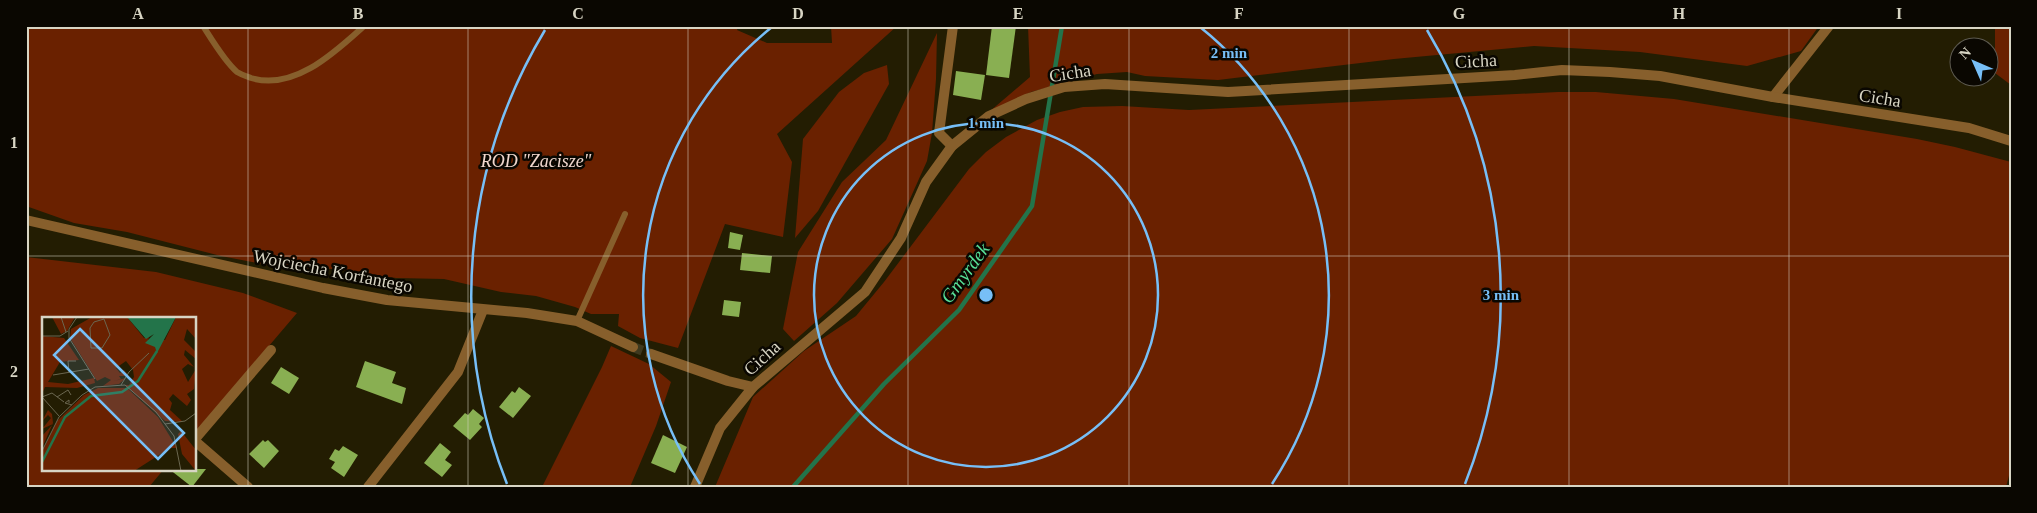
<svg xmlns="http://www.w3.org/2000/svg" width="2037" height="513" font-family="Georgia,serif">
	<style>
		.green { fill: #6a2100 }
		.lines { fill: none; stroke-linecap: round; stroke-linejoin: round }
		.stream { stroke: #23744a; stroke-width: 4.5 }
		.building { fill: #89af52 }
		.minor-tunnel { stroke: #3e391f; stroke-width: 10; stroke-dasharray: 10 5; stroke-linecap: butt }
		.service { stroke: #875f2c; stroke-width: 6 }
		.minor { stroke: #875f2c; stroke-width: 10 }
		.tertiary { stroke: #875f2c; stroke-width: 10 }
		.grid { fill: none; stroke: #d8d5c4; stroke-width: 1; stroke-opacity: 0.55 }
		.ring { fill: none; stroke: #77bff7; stroke-width: 2.5 }
		.labels { text-anchor: middle; dominant-baseline: central; stroke-width: 5; stroke-linejoin: round; paint-order: stroke }
		.street-label { font-size: 18px; fill: #d8d5c4; stroke: #0a0701 }
		.park-label { font-size: 18px; font-style: italic; fill: #f0d7cd; stroke: #0a0701 }
		.water-label { font-size: 19px; font-style: italic; fill: #58e097; stroke: #0a0701 }
		.inset-river { fill: none; stroke: #23744a; stroke-width: 2.5 }
		.inset-road { fill: none; stroke: #6b6750; stroke-width: 1 }
		.view { fill: #77bff7; fill-opacity: 0.15; stroke: #77bff7; stroke-width: 2.5 }
		.inset-edge { fill: none; stroke: #d8d5c4; stroke-width: 2.5 }
		.centre { fill: #77bff7; stroke: #0a0701; stroke-width: 2.5 }
		.ring-label { font-size: 15px; text-anchor: middle; font-weight: bold; fill: #77bff7; stroke: #0a0701; stroke-width: 5; stroke-linejoin: round; paint-order: stroke }
		.neatline { fill: none; stroke: #d8d5c4; stroke-width: 2 }
		.grid-label { font-size: 16px; text-anchor: middle; font-weight: bold; fill: #d8d5c4 }
	</style>
	<rect width="100%" height="100%" fill="#231d02"/>
	<g class="green">
		<polygon points="26,26 738,26 737,30 767,43 832,43 831,26 897,26 777,134 792,162 783,237 725,224 678,348 640,338 618,326 619,314 591,314 575,307 536,296 501,292 444,279 396,278 335,269 284,268 221,256 127,232 74,223 26,206"/>
		<polygon points="1028,26 1819,26 1801,51 1747,66 1640,52 1534,46 1394,59 1218,80 1145,76 1127,72 1097,74 1031,92 989,112 1030,77"/>
		<polygon points="1995,26 2011,26 2011,85 1995,73"/>
		<polygon points="937,33 936,79 932,133 927,161 892,239 837,303 794,341 783,329 798,252 842,182 886,140"/>
		<polygon points="887,65 889,84 818,211 795,238 803,139 839,92 864,73"/>
		<polygon points="1558,92 1596,92 1674,99 1917,139 1955,147 2011,162 2011,468 2006,487 715,487 753,397 804,351 856,316 884,282 969,169 986,152 1006,137 1037,120 1060,112 1083,107 1122,106 1189,110"/>
		<polygon points="26,257 156,272 243,293 297,313 195,433 195,318 44,318 44,469 164,469 149,487 26,487"/>
		<polygon points="611,346 649,364 671,382 656,426 630,487 542,487 602,367"/>
	</g>
	<g class="lines">
		<polyline class="stream" points="793,487 884,384 959,310 1032,206 1062,26"/>
	</g>
	<g class="building">
		<polygon points="992,26 1016,26 1009,78 986,75"/>
		<polygon points="956,71 985,75 981,100 953,95"/>
		<polygon points="730,232 743,235 740,250 728,248"/>
		<polygon points="742,253 772,256 770,273 740,270"/>
		<polygon points="724,300 741,302 739,317 722,315"/>
		<polygon points="365,361 396,372 392,383 406,388 402,404 356,387"/>
		<polygon points="281,367 299,378 289,394 271,383"/>
		<polygon points="519,387 531,396 513,418 499,407 512,391 515,393"/>
		<polygon points="473,409 484,418 479,424 482,427 470,440 453,426 465,413 468,415"/>
		<polygon points="663,435 687,447 675,473 651,463"/>
		<polygon points="263,440 265,442 268,440 279,451 264,468 249,454"/>
		<polygon points="440,443 451,452 445,460 452,465 442,477 424,463"/>
		<polygon points="343,446 358,455 344,477 331,468 335,462 329,459 335,449 339,451"/>
		<polygon points="169,469 206,469 192,487"/>
	</g>
	<g class="lines">
		<polyline class="minor-tunnel" points="633,347 651,354"/>
		<g class="service">
			<path d="M203,26C212,40 225,62 237,72C242,75 246,76 251,78C294,91 334,53 364,26"/>
			<polyline points="577,321 625,214"/>
		</g>
		<g class="minor">
			<polyline points="1773,97 1829,26"/>
			<polyline points="952,146 939,133 953,26"/>
			<polyline points="26,220 323,288 387,300 527,313 577,321 633,347"/>
			<polyline points="651,354 728,381 753,387"/>
			<polyline points="195,439 271,350"/>
			<polyline points="195,441 248,487"/>
			<polyline points="368,487 458,372 483,310"/>
		</g>
		<polyline class="tertiary" points="695,487 720,428 753,387 865,292 901,238 926,182 952,146 989,116 1026,99 1064,87 1105,84 1228,92 1515,75 1562,70 1610,72 1660,76 1773,97 1969,128 2011,141"/>
	</g>
	<path class="grid" d="M248,26V487M468,26V487M688,26V487M908,26V487M1129,26V487M1349,26V487M1569,26V487M1789,26V487M26,256H2011"/>
	<g class="ring">
		<circle cx="986" cy="295" r="172"/>
		<path d="M700 484A343 343 0 0 1 772 27M1200 27A343 343 0 0 1 1272 484"/>
		<path d="M507 484A515 515 0 0 1 545 30M1427 30A515 515 0 0 1 1465 484"/>
	</g>
	<g class="labels">
		<g class="street-label">
			<text transform="translate(1476 61) rotate(-3)">Cicha</text>
			<text transform="translate(1070 73) rotate(-9)">Cicha</text>
			<text transform="translate(1880 98) rotate(9)">Cicha</text>
			<text transform="translate(333 271) rotate(11)">Wojciecha Korfantego</text>
			<text transform="translate(762 358) rotate(-42)">Cicha</text>
		</g>
		<g class="park-label">
			<text x="536" y="161">ROD "Zacisze"</text>
		</g>
		<g class="water-label">
			<text transform="translate(965 273) rotate(-54)">Gmyrdek</text>
		</g>
	</g>
	<g transform="translate(42 317)">
		<rect width="154" height="154" fill="#231d02"/>
		<path d="M10,0H33L25,14L19,17ZM50,0H85L102,21L107,20L106,24L123,23L134,0H154V22L145,12L142,23L154,35V42L143,33L142,38L152,50L146,47L140,52L146,65L154,52L152,72L145,77L149,83L145,89L131,77L127,82L130,86L128,93L141,105L123,104L83,68H87L92,60L91,53L84,44L74,51L78,56L82,53L87,59H77L79,62L72,64L84,61L77,67L61,69L69,63L63,60L55,64L28,21L29,12ZM0,19L22,21L37,43L18,45L6,65L26,67L52,61L53,66L35,71L3,70L0,77ZM56,71H85L116,100L135,131H128L92,154H0V135L15,104L42,78ZM6,93L10,97L11,106L0,131V119L11,107L0,112L9,101L6,98L0,104ZM139,114L154,133V154L140,137L136,117Z" fill="#6a2100"/>
		<path d="M85,0H134L115,36L113,30L103,26L112,17L104,22Z" fill="#23744a"/>
		<path class="inset-river" d="M0,145L23,100L49,79L80,75L96,64L115,34"/>
		<path class="inset-road" d="M19,0L24,15M35,0L27,12V21L53,62M62,2L68,18L60,31H49L48,11L52,5ZM0,19H18L26,14M27,56L26,44H34M11,58L47,52M79,68L87,55L107,36M0,80L17,99M0,80L10,76L22,85M15,80L26,73L29,78M27,86V83L23,86L30,88M123,107L143,104L154,96M0,134L17,100L40,78L53,70L83,68L114,95L132,119L139,154"/>
		<path class="view" d="M38,12L142,116L116,142L12,38Z"/>
		<rect width="154" height="154" class="inset-edge"/>
	</g>
	<circle cx="986" cy="295" r="8" class="centre"/>
	<g class="ring-label">
		<text x="1229" y="58">2 min</text>
		<text x="986" y="128">1 min</text>
		<text x="1501" y="300">3 min</text>
	</g>
	<rect width="2037" height="513" fill="none" stroke="#0a0701" stroke-width="55"/>
	<g transform="translate(1974 62) rotate(315)"><circle r="24" fill="#0a0701" stroke="#5c594f"/>
	<path d="M0-4L9 19L0 12L-9 19Z" fill="#77bff7"/>
	<text y="-8" font-size="14" font-weight="bold" text-anchor="middle" fill="#d8d5c4">N</text>
	</g>
	<rect x="28" y="28" width="1982" height="458" class="neatline"/>
	<g class="grid-label">
		<text x="138" y="19">A</text>
		<text x="358" y="19">B</text>
		<text x="578" y="19">C</text>
		<text x="798" y="19">D</text>
		<text x="1018" y="19">E</text>
		<text x="1239" y="19">F</text>
		<text x="1459" y="19">G</text>
		<text x="1679" y="19">H</text>
		<text x="1899" y="19">I</text>
		<text x="14" y="148">1</text>
		<text x="14" y="377">2</text>
	</g>
</svg>
